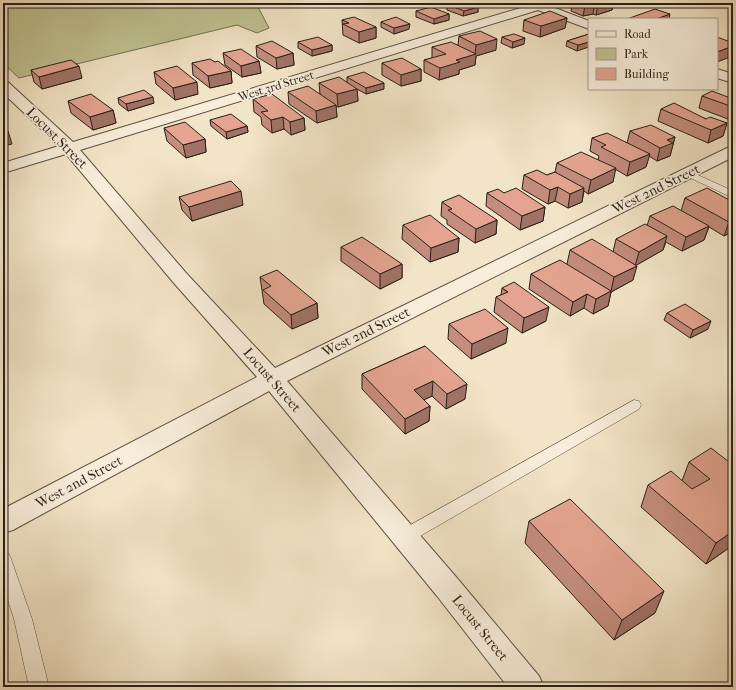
<svg xmlns="http://www.w3.org/2000/svg" width="736" height="690" font-family="'IM FELL French Canon',serif">
	<style>
		.green { fill: #c0c291; stroke: #747054 }
		.lines { fill: none; stroke-linecap: round; stroke-linejoin: round }
		.service-casing { stroke: #5a5042; stroke-width: 1 }
		.minor-casing { stroke: #5a5042; stroke-width: 2 }
		.service { fill: #f7edda; fill-rule: evenodd }
		.minor { fill: #f7edda; fill-rule: evenodd }
		.wall { fill: #c48d7d; stroke: #281f16 }
		.shaded-wall { fill: #a07366; stroke: #281f16 }
		.building { fill: #e4a491; stroke: #281f16 }
		.labels { text-anchor: middle; dominant-baseline: central; stroke-width: 3.5; stroke-linejoin: round; paint-order: stroke }
		.far-street-label { font-size: 12px; fill: #281f16; stroke: #f7edda }
		.street-label { font-size: 14px; fill: #281f16; stroke: #f7edda }
	</style>
	<rect width="100%" height="100%" fill="#f2e4c6"/>
	<filter id="stains"><feTurbulence type="fractalNoise" baseFrequency=".005" numOctaves="4"/><feColorMatrix values="0 0 0 0 .2 0 0 0 0 .09 0 0 0 0 .02 0 0 0 .5 -.17"/></filter>
	<radialGradient id="worn" r=".72"><stop offset=".6" stop-color="#630" stop-opacity="0"/><stop offset="1" stop-color="#630" stop-opacity=".3"/></radialGradient>
	<polygon class="green" points="19,3 256,3 269,28 257,33 237,25 19,78 3,63 3,4"/>
	<g class="lines">
		<g class="service-casing">
			<g id="service">
				<polygon points="687,170 733,191 733,198 684,175 682,173"/>
				<polygon points="634,400 639,401 641,405 639,409 410,542 404,544 398,542 396,537 398,532"/>
				<polygon points="3,552 9,554 11,559 32,619 49,687 29,687 14,619 3,585"/>
			</g>
		</g>
		<g class="minor-casing">
			<g id="minor">
				<polygon points="527,3 555,3 550,6 589,21 589,29 538,10 80,150 187,274 275,368 727,148 733,146 733,157 287,381 457,578 539,676 544,687 508,687 437,596 269,391 13,530 3,533 3,509 257,377 173,282 66,154 3,173 3,163 59,146 3,93 3,81 8,82 73,142 527,6"/>
				<polygon points="717,69 733,74 733,83 717,78"/>
			</g>
		</g>
		<use href="#service" class="service"/>
		<use href="#minor" class="minor"/>
	</g>
	<g class="wall">
		<polygon points="572,3 613,3 612,10 596,15 593,14 583,16 571,11"/>
		<polygon points="637,3 650,3 642,5"/>
		<polygon points="447,4 478,7 478,12 463,16 447,10"/>
		<polygon points="416,11 449,14 449,20 434,24 416,17"/>
		<polygon points="567,18 565,28 540,37 523,31 524,20"/>
		<polygon points="342,20 376,27 376,38 359,43 343,35"/>
		<polygon points="381,22 409,29 394,34 381,27"/>
		<polygon points="589,34 577,51 566,46 567,41"/>
		<polygon points="459,36 496,50 476,56 475,65 459,70 459,74 439,80 424,72 424,60 432,58 432,47 458,45"/>
		<polygon points="502,37 524,44 512,48 501,43"/>
		<polygon points="298,42 332,45 332,51 312,56 298,48"/>
		<polygon points="256,46 293,53 294,65 277,69 257,57"/>
		<polygon points="223,53 259,61 261,73 242,77 225,65"/>
		<polygon points="215,62 231,71 232,83 210,88 193,75 192,63"/>
		<polygon points="382,63 421,69 421,81 401,86 382,75"/>
		<polygon points="31,70 82,78 42,89 34,82"/>
		<polygon points="154,72 198,94 175,100 156,84"/>
		<polygon points="347,77 384,89 366,94 357,89 358,101 338,107 336,106 337,117 317,123 289,104 288,92 320,94 319,83 347,82"/>
		<polygon points="702,96 732,99 733,97 733,121 699,108"/>
		<polygon points="118,98 154,103 128,111 119,104"/>
		<polygon points="253,99 304,118 305,130 291,135 284,129 272,133 262,125 261,117 254,112"/>
		<polygon points="68,101 113,110 116,123 93,130 71,113"/>
		<polygon points="661,109 727,123 723,136 708,143 658,121"/>
		<polygon points="210,120 247,126 248,132 227,139 211,126"/>
		<polygon points="164,128 205,139 206,152 186,158 167,141"/>
		<polygon points="630,131 675,137 670,156 657,161 649,156 646,167 627,176 615,169 613,182 588,194 584,191 582,202 568,208 555,201 548,204 522,189 524,175 547,175 555,172 557,163 598,160 599,156 590,151 592,138 627,143"/>
		<polygon points="487,193 504,193 545,207 543,221 520,230 486,206"/>
		<polygon points="179,197 243,205 192,221 182,210"/>
		<polygon points="685,198 733,202 733,231 724,236 709,227 704,240 682,251 666,242 663,250 636,265 633,280 611,292 608,306 593,314 584,308 570,316 529,289 531,274 567,264 570,250 613,252 616,239 647,226 650,216 681,211"/>
		<polygon points="442,202 497,220 496,234 475,243 447,224 447,220 441,216"/>
		<polygon points="403,225 459,238 458,252 430,262 402,239"/>
		<polygon points="341,247 402,264 402,278 380,289 341,261"/>
		<polygon points="260,277 317,303 318,318 292,329 264,304"/>
		<polygon points="502,288 546,321 522,333 494,312 496,297 501,295"/>
		<polygon points="667,313 708,329 690,338 664,320"/>
		<polygon points="449,324 506,343 471,359 448,339"/>
		<polygon points="425,346 465,399 446,409 432,396 423,400 430,406 429,421 405,434 362,389 362,374"/>
		<polygon points="689,462 733,465 733,545 706,564 641,507 648,485 682,481"/>
		<polygon points="529,521 655,613 614,640 525,543"/>
	</g>
	<g class="shaded-wall">
		<polygon points="595,3 593,14 583,16 585,6"/>
		<polygon points="602,3 613,3 612,10 596,15 598,4"/>
		<polygon points="642,3 650,3 642,5"/>
		<polygon points="478,7 478,12 463,16 464,11"/>
		<polygon points="449,14 449,20 434,24 434,19"/>
		<polygon points="670,14 669,19 656,19"/>
		<polygon points="567,18 565,28 540,37 541,26"/>
		<polygon points="410,24 409,29 394,34 394,28"/>
		<polygon points="376,27 376,38 359,43 359,32"/>
		<polygon points="525,38 524,44 512,48 513,42"/>
		<polygon points="497,39 496,50 476,56 475,65 459,70 459,74 439,80 440,68 456,60 475,54 476,45"/>
		<polygon points="589,42 589,47 577,51 578,45"/>
		<polygon points="332,45 332,51 312,56 312,50"/>
		<polygon points="733,46 733,56 717,62 717,52"/>
		<polygon points="293,53 294,65 277,69 276,58"/>
		<polygon points="259,61 261,73 242,77 241,66"/>
		<polygon points="79,66 82,78 42,89 39,77"/>
		<polygon points="421,69 421,81 401,86 401,75"/>
		<polygon points="231,71 232,83 210,88 208,76"/>
		<polygon points="197,82 198,94 175,100 173,88"/>
		<polygon points="384,83 384,89 366,94 366,88"/>
		<polygon points="357,89 358,101 338,107 337,94"/>
		<polygon points="153,97 154,103 128,111 126,104"/>
		<polygon points="336,105 337,117 317,123 316,111"/>
		<polygon points="113,110 116,123 93,130 90,117"/>
		<polygon points="283,117 284,129 272,133 271,120"/>
		<polygon points="304,118 305,130 291,135 290,122"/>
		<polygon points="727,123 723,136 708,143 711,130"/>
		<polygon points="247,126 248,132 227,139 226,132"/>
		<polygon points="8,131 12,144 3,146 3,132"/>
		<polygon points="675,137 670,156 657,161 660,148 667,140"/>
		<polygon points="205,139 206,152 186,158 183,145"/>
		<polygon points="650,154 646,167 627,176 630,162"/>
		<polygon points="616,168 613,182 588,194 591,180"/>
		<polygon points="558,187 555,201 548,204 550,190"/>
		<polygon points="584,188 582,202 568,208 570,194"/>
		<polygon points="241,191 243,205 192,221 189,207"/>
		<polygon points="545,207 543,221 520,230 522,216"/>
		<polygon points="497,220 496,234 475,243 476,229"/>
		<polygon points="733,220 733,231 724,236 729,222"/>
		<polygon points="709,226 704,240 682,251 686,237"/>
		<polygon points="667,236 663,250 635,266 639,252"/>
		<polygon points="459,238 458,252 430,262 431,248"/>
		<polygon points="402,264 402,278 380,289 380,274"/>
		<polygon points="637,266 633,280 611,292 608,306 593,314 596,299 611,291 614,277"/>
		<polygon points="587,294 584,308 570,316 573,302"/>
		<polygon points="317,303 318,318 292,329 291,315"/>
		<polygon points="549,307 546,321 522,333 524,318"/>
		<polygon points="711,321 708,329 690,338 693,330"/>
		<polygon points="508,328 506,343 471,359 472,344"/>
		<polygon points="433,381 432,396 413,405 414,390"/>
		<polygon points="467,384 465,399 446,409 447,394"/>
		<polygon points="430,406 429,421 405,434 405,419"/>
		<polygon points="733,531 733,545 706,564 716,543"/>
		<polygon points="664,591 655,613 614,640 622,620"/>
	</g>
	<g class="building">
		<polygon points="452,3 469,3 478,7 464,11 447,4"/>
		<polygon points="578,3 594,3 585,6"/>
		<polygon points="431,7 449,14 434,19 416,11"/>
		<polygon points="655,9 670,14 656,19 627,19"/>
		<polygon points="550,11 567,18 541,26 524,20"/>
		<polygon points="354,17 376,27 359,32 343,24 349,23 342,20"/>
		<polygon points="396,17 410,24 394,28 381,22"/>
		<polygon points="480,31 497,39 476,45 459,36"/>
		<polygon points="514,34 525,38 513,42 502,37"/>
		<polygon points="589,34 589,42 578,45 567,41"/>
		<polygon points="318,37 332,45 312,50 298,42"/>
		<polygon points="717,37 733,43 733,46 717,52"/>
		<polygon points="272,41 293,53 276,58 256,46"/>
		<polygon points="451,42 476,54 456,60 460,62 440,68 424,60 446,54 432,47"/>
		<polygon points="241,49 259,61 241,66 223,53"/>
		<polygon points="402,58 421,69 401,75 382,63"/>
		<polygon points="210,59 215,62 218,61 231,71 208,76 192,63"/>
		<polygon points="71,60 79,66 39,77 31,70"/>
		<polygon points="177,66 197,82 173,88 154,72"/>
		<polygon points="364,72 384,83 366,88 347,77"/>
		<polygon points="339,77 357,89 337,94 319,83"/>
		<polygon points="308,86 336,105 316,111 288,92"/>
		<polygon points="144,90 153,97 126,104 118,98"/>
		<polygon points="712,91 733,99 733,107 702,96"/>
		<polygon points="91,94 113,110 90,117 68,101"/>
		<polygon points="272,94 304,118 290,122 283,117 271,120 261,112 268,111 253,99"/>
		<polygon points="674,103 706,119 710,117 727,123 711,130 661,109"/>
		<polygon points="231,114 247,126 226,132 210,120"/>
		<polygon points="185,122 205,139 183,145 164,128"/>
		<polygon points="3,124 8,131 3,132"/>
		<polygon points="651,125 675,137 667,140 673,143 660,148 630,131"/>
		<polygon points="607,133 650,154 630,162 601,147 606,145 592,138"/>
		<polygon points="581,152 616,168 591,180 557,163"/>
		<polygon points="537,170 547,175 555,172 584,188 570,194 558,187 550,190 524,175"/>
		<polygon points="231,181 241,191 189,207 179,197"/>
		<polygon points="516,188 545,207 522,216 487,193 498,189 504,193"/>
		<polygon points="707,188 733,202 733,220 729,222 685,198"/>
		<polygon points="459,195 497,220 476,229 448,210 452,209 442,202"/>
		<polygon points="673,206 709,226 686,237 650,216"/>
		<polygon points="430,215 459,238 431,248 403,225"/>
		<polygon points="645,224 667,236 639,252 616,239"/>
		<polygon points="362,237 402,264 380,274 341,247"/>
		<polygon points="592,239 637,266 614,277 570,250"/>
		<polygon points="560,260 611,291 596,299 587,294 573,302 531,274"/>
		<polygon points="277,270 317,303 291,315 263,290 271,286 260,277"/>
		<polygon points="514,282 549,307 524,318 496,297 508,292 502,288"/>
		<polygon points="685,304 711,321 693,330 667,313"/>
		<polygon points="485,309 508,328 472,344 449,324"/>
		<polygon points="425,346 467,384 447,394 433,381 414,390 430,406 405,419 362,374"/>
		<polygon points="711,448 733,465 733,531 716,543 648,485 671,471 692,489 710,479 689,462"/>
		<polygon points="570,499 664,591 622,620 529,521"/>
	</g>
	<g class="labels">
		<g class="far-street-label">
			<text transform="translate(276 86) rotate(-17)">West 3rd Street</text>
		</g>
		<g class="street-label">
			<text transform="translate(57 138) rotate(45)">Locust Street</text>
			<text transform="translate(656 189) rotate(-26)">West 2nd Street</text>
			<text transform="translate(366 332) rotate(-26)">West 2nd Street</text>
			<text transform="translate(272 380) rotate(49)">Locust Street</text>
			<text transform="translate(79 482) rotate(-28)">West 2nd Street</text>
			<text transform="translate(480 628) rotate(51)">Locust Street</text>
		</g>
	</g>
	<rect width="736" height="690" fill="none" stroke="#f2e4c6" stroke-width="16"/>
	<rect x="4" y="4" width="728" height="682" fill="none" stroke="#281f16" stroke-width="2"/>
	<rect x="8" y="8" width="720" height="674" fill="none" stroke="#281f16"/>
	<rect x="588" y="18" width="130" height="72" fill="#f7edda" stroke="#a49b8c"/>
	<rect x="596" y="31" width="20" height="6" fill="#f7edda" stroke="#a49b8c"/>
	<text x="624" y="38" font-size="12" fill="#281f16">Road</text>
	<rect x="596" y="48" width="20" height="12" fill="#c0c291" stroke="#a49b8c"/>
	<text x="624" y="58" font-size="12" fill="#281f16">Park</text>
	<rect x="596" y="68" width="20" height="12" fill="#e4a491" stroke="#a49b8c"/>
	<text x="624" y="78" font-size="12" fill="#281f16">Building</text>
	<rect width="100%" height="100%" filter="url(#stains)"/>
	<rect width="100%" height="100%" fill="url(#worn)"/>
</svg>
